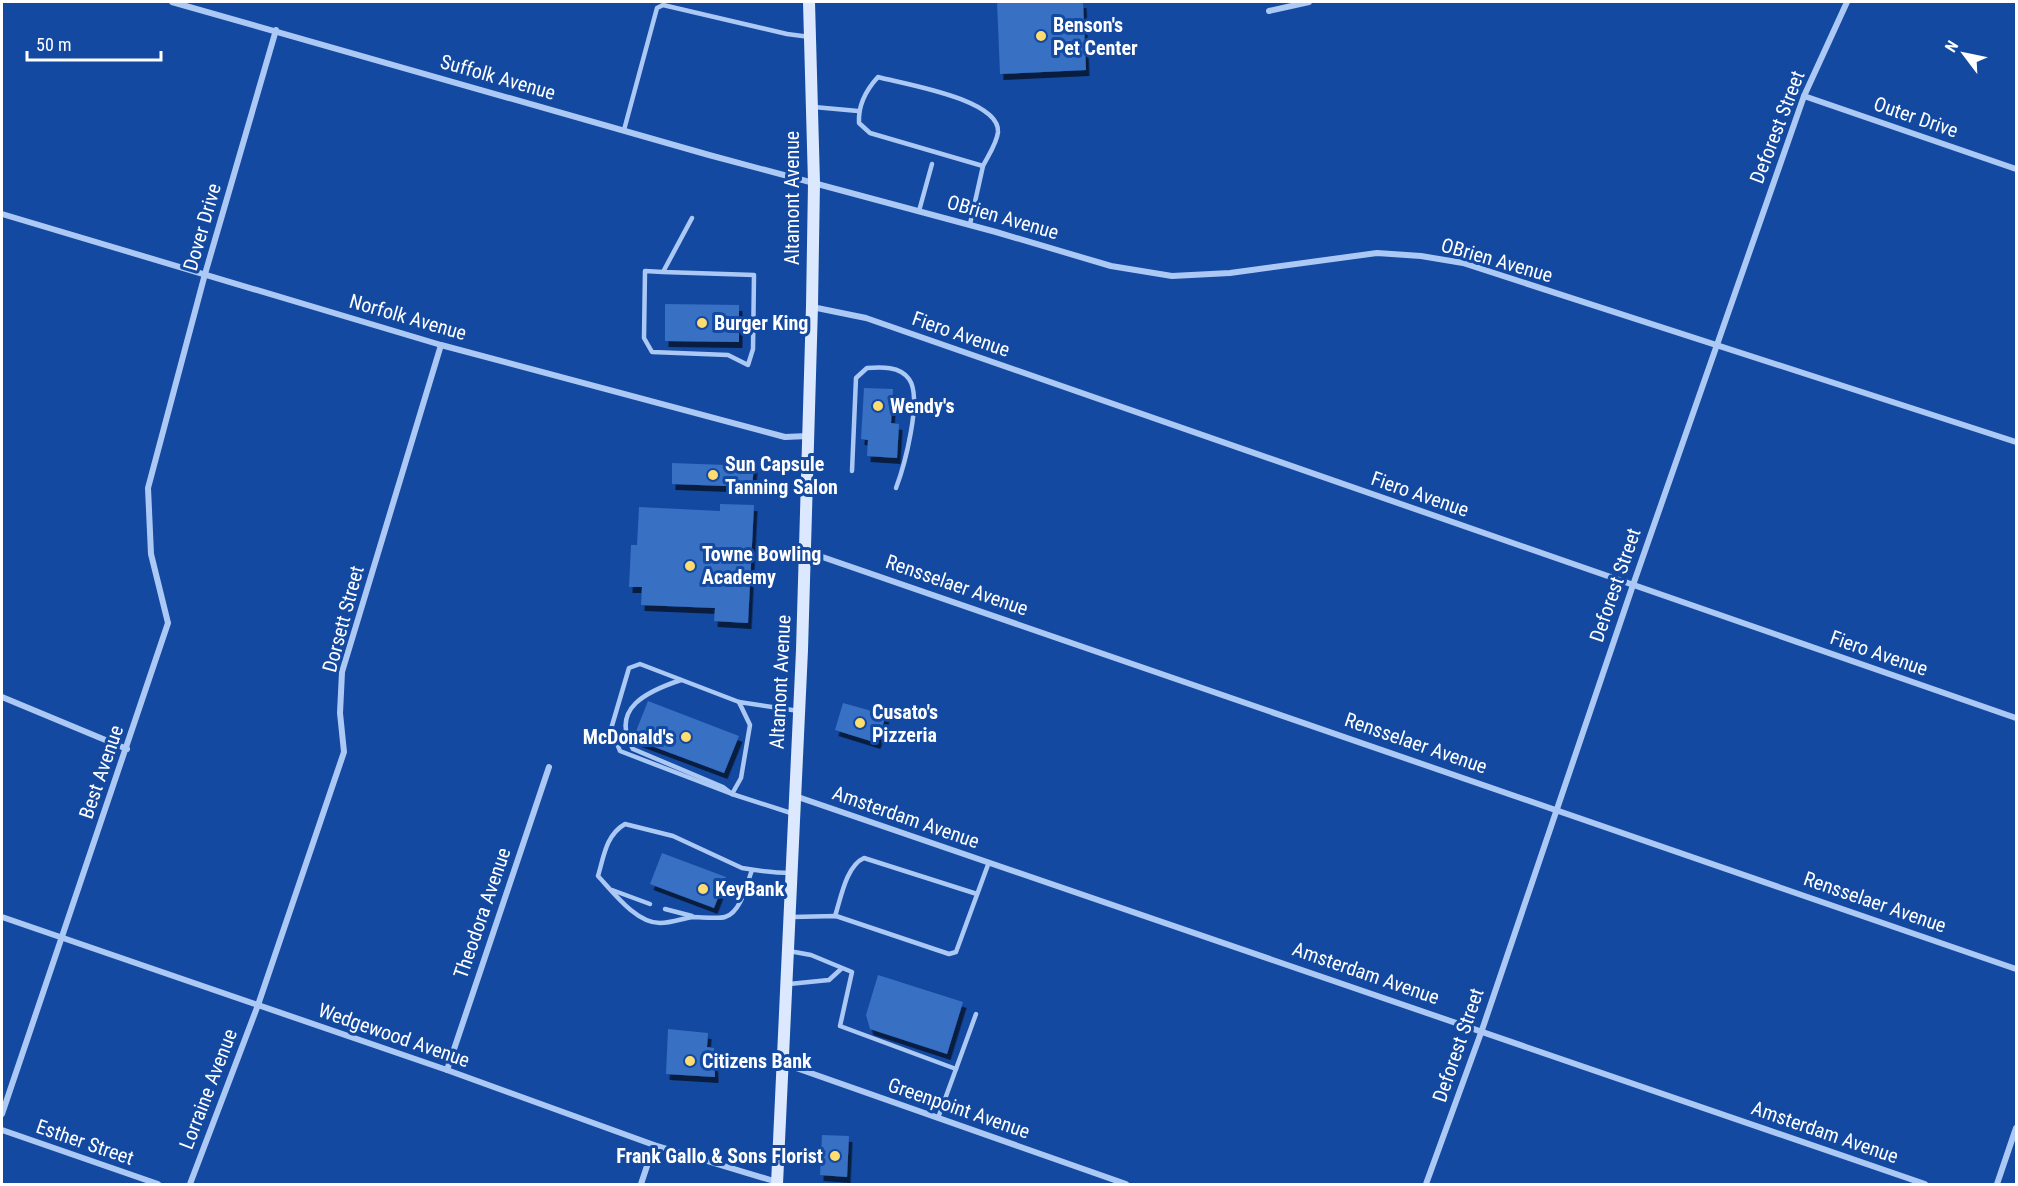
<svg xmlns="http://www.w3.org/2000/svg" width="2018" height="1186" font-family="'Roboto Condensed',sans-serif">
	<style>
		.building { fill: #3770c4; filter: url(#shadow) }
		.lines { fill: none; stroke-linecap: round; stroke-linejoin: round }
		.lane { stroke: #abc9f4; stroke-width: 4.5 }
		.street { stroke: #abc9f4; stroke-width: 6 }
		.secondary { stroke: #dbe8fd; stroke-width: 12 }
		.poi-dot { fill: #ffdc6f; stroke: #1349a0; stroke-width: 2 }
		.labels { text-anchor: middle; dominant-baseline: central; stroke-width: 6; stroke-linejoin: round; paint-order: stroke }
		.poi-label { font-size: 20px; font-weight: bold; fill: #fff; stroke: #1349a0; text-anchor: start }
		.street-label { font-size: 20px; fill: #fff; stroke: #1349a0 }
	</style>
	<defs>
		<filter id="shadow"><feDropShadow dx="3.5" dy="6" stdDeviation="0" flood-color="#0009"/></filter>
	</defs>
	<rect width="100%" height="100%" fill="#1349a0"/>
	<g class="building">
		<polygon points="997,2 1083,2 1086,70 1000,74"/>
		<polygon points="665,304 739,305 739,342 665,341"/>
		<polygon points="864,388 893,389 891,423 899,424 897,458 867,456 868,440 861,439"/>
		<polygon points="672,463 754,466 752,487 672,484"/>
		<polygon points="720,504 754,505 748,623 714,621 715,608 641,605 642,587 629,587 631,545 637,545 639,507 720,511"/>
		<polygon points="648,701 739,736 724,773 633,739"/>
		<polygon points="843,703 886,715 877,743 835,730"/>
		<polygon points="662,853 726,877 714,908 650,884"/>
		<polygon points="878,975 963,1002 947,1054 870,1029 866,1015"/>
		<polygon points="668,1029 708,1033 707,1047 714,1048 715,1077 666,1074"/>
		<polygon points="822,1135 849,1136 847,1177 820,1175"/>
	</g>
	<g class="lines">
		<g class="lane">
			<polyline points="814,107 858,111"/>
			<polyline points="624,130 657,8 663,5 787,34 810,37"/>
			<polyline points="919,211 932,164"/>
			<path d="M970,224L983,166L870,133L859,123C858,105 866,90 878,77C903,84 1000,99 998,132C997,143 988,156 983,166"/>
			<polyline points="663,272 645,271 644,338 652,352 728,355 748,365 753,349 754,275 663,272 692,218"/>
			<path d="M852,471L856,378L867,368C881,367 900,366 909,379C923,398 904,467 896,488"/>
			<path d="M681,680C648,691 609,708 633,749L723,787L732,794L741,778L750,725L739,702"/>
			<polyline points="794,814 732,794 620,751 611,729 629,668 640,664 739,702 799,711"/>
			<path d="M752,870C747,883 741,913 725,917C718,919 701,917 692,917C681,919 671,923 660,923C636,923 613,892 598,876C604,856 606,835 625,824L673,836L742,868C759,871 774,873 791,873"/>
			<polyline points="612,890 650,904"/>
			<polyline points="665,909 692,916"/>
			<path d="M835,916C841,898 846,866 864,858L977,894"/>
			<polyline points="792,917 836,916 949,954 956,952 989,862"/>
			<polyline points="789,951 811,955 852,972 840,1026 956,1069 976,1014"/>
			<polyline points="789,984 829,980 841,969"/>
			<polyline points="938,1118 956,1069"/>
		</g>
		<g class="street">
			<polyline points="172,2 709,155 996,232 1111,266 1172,276 1230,273 1377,253 1421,256 1463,263 2016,442"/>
			<polyline points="1269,11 1309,2"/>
			<polyline points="1804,96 2016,169"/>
			<polyline points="2,214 441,345 785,437 808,436"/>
			<polyline points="812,307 866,318 2016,718"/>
			<polyline points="805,551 2016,969"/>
			<polyline points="2,697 127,749"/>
			<polyline points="795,796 1925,1184"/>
			<polyline points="2,917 447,1070 654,1145 777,1182"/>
			<polyline points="782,1063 1126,1184"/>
			<polyline points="447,1070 549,767"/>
			<polyline points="2,1114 168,623 151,554 148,488 205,274 276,30"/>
			<polyline points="2,1130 158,1184"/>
			<polyline points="190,1184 258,1005 344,752 340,713 342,672 441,345"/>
			<polyline points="641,1184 654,1145"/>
			<polyline points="1426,1184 1482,1030 1633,585 1804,96 1847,2"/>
			<polyline points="1997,1184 2016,1128"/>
		</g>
		<polyline class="secondary" points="777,1184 802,650 812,306 814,183 809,2"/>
	</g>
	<g class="poi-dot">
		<circle cx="1041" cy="36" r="6"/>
		<circle cx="702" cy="323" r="6"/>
		<circle cx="878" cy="406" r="6"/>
		<circle cx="713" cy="475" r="6"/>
		<circle cx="690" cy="566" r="6"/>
		<circle cx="860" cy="723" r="6"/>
		<circle cx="686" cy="737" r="6"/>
		<circle cx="703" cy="889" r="6"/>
		<circle cx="690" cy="1061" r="6"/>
		<circle cx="835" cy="1156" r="6"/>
	</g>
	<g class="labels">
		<g class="poi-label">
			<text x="1053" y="25">Benson's<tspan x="1053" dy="23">Pet Center</tspan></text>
			<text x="714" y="323">Burger King</text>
			<text x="890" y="406">Wendy's</text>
			<text x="725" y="464">Sun Capsule<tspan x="725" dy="23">Tanning Salon</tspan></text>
			<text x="702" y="554">Towne Bowling<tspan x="702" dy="23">Academy</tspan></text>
			<text x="872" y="712">Cusato's<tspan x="872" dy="23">Pizzeria</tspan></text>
			<text x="674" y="737" text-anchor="end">McDonald's</text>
			<text x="715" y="889">KeyBank</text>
			<text x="702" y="1061">Citizens Bank</text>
			<text x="823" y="1156" text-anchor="end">Frank Gallo &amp; Sons Florist</text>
		</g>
		<g class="street-label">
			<text transform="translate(498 77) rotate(16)">Suffolk Avenue</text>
			<text transform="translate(1916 117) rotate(19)">Outer Drive</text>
			<text transform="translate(1777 127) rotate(-69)">Deforest Street</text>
			<text transform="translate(792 198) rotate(-90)">Altamont Avenue</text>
			<text transform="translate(1003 217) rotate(16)">OBrien Avenue</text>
			<text transform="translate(202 227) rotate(-74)">Dover Drive</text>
			<text transform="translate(1497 260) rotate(16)">OBrien Avenue</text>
			<text transform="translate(408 317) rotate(16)">Norfolk Avenue</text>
			<text transform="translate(961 334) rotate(19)">Fiero Avenue</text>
			<text transform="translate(1420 494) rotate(19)">Fiero Avenue</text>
			<text transform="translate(957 585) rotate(19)">Rensselaer Avenue</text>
			<text transform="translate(1615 585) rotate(-71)">Deforest Street</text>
			<text transform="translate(343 619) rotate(-75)">Dorsett Street</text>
			<text transform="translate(1879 653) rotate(19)">Fiero Avenue</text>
			<text transform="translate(780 682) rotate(-87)">Altamont Avenue</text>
			<text transform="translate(1416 743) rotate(19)">Rensselaer Avenue</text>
			<text transform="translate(101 772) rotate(-71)">Best Avenue</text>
			<text transform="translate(906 817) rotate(19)">Amsterdam Avenue</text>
			<text transform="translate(1875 902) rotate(19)">Rensselaer Avenue</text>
			<text transform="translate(482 913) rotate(-71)">Theodora Avenue</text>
			<text transform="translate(1366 973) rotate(19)">Amsterdam Avenue</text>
			<text transform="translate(394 1035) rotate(19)">Wedgewood Avenue</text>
			<text transform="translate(1458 1045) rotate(-71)">Deforest Street</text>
			<text transform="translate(208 1089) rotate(-69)">Lorraine Avenue</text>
			<text transform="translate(959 1108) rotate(19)">Greenpoint Avenue</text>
			<text transform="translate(1825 1132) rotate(19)">Amsterdam Avenue</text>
			<text transform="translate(85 1142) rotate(19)">Esther Street</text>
		</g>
	</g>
	<rect width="2018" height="1186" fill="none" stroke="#ffffff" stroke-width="6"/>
	<g transform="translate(1964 54) rotate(302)" stroke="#1349a0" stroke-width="4.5" paint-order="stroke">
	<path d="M0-4.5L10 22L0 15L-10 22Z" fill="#ffffff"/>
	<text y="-9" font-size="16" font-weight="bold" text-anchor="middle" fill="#ffffff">N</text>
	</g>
	<path d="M27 51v9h134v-9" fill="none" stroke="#ffffff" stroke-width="3"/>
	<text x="36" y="51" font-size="18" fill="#ffffff" stroke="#1349a0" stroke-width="4.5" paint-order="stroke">50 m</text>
</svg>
